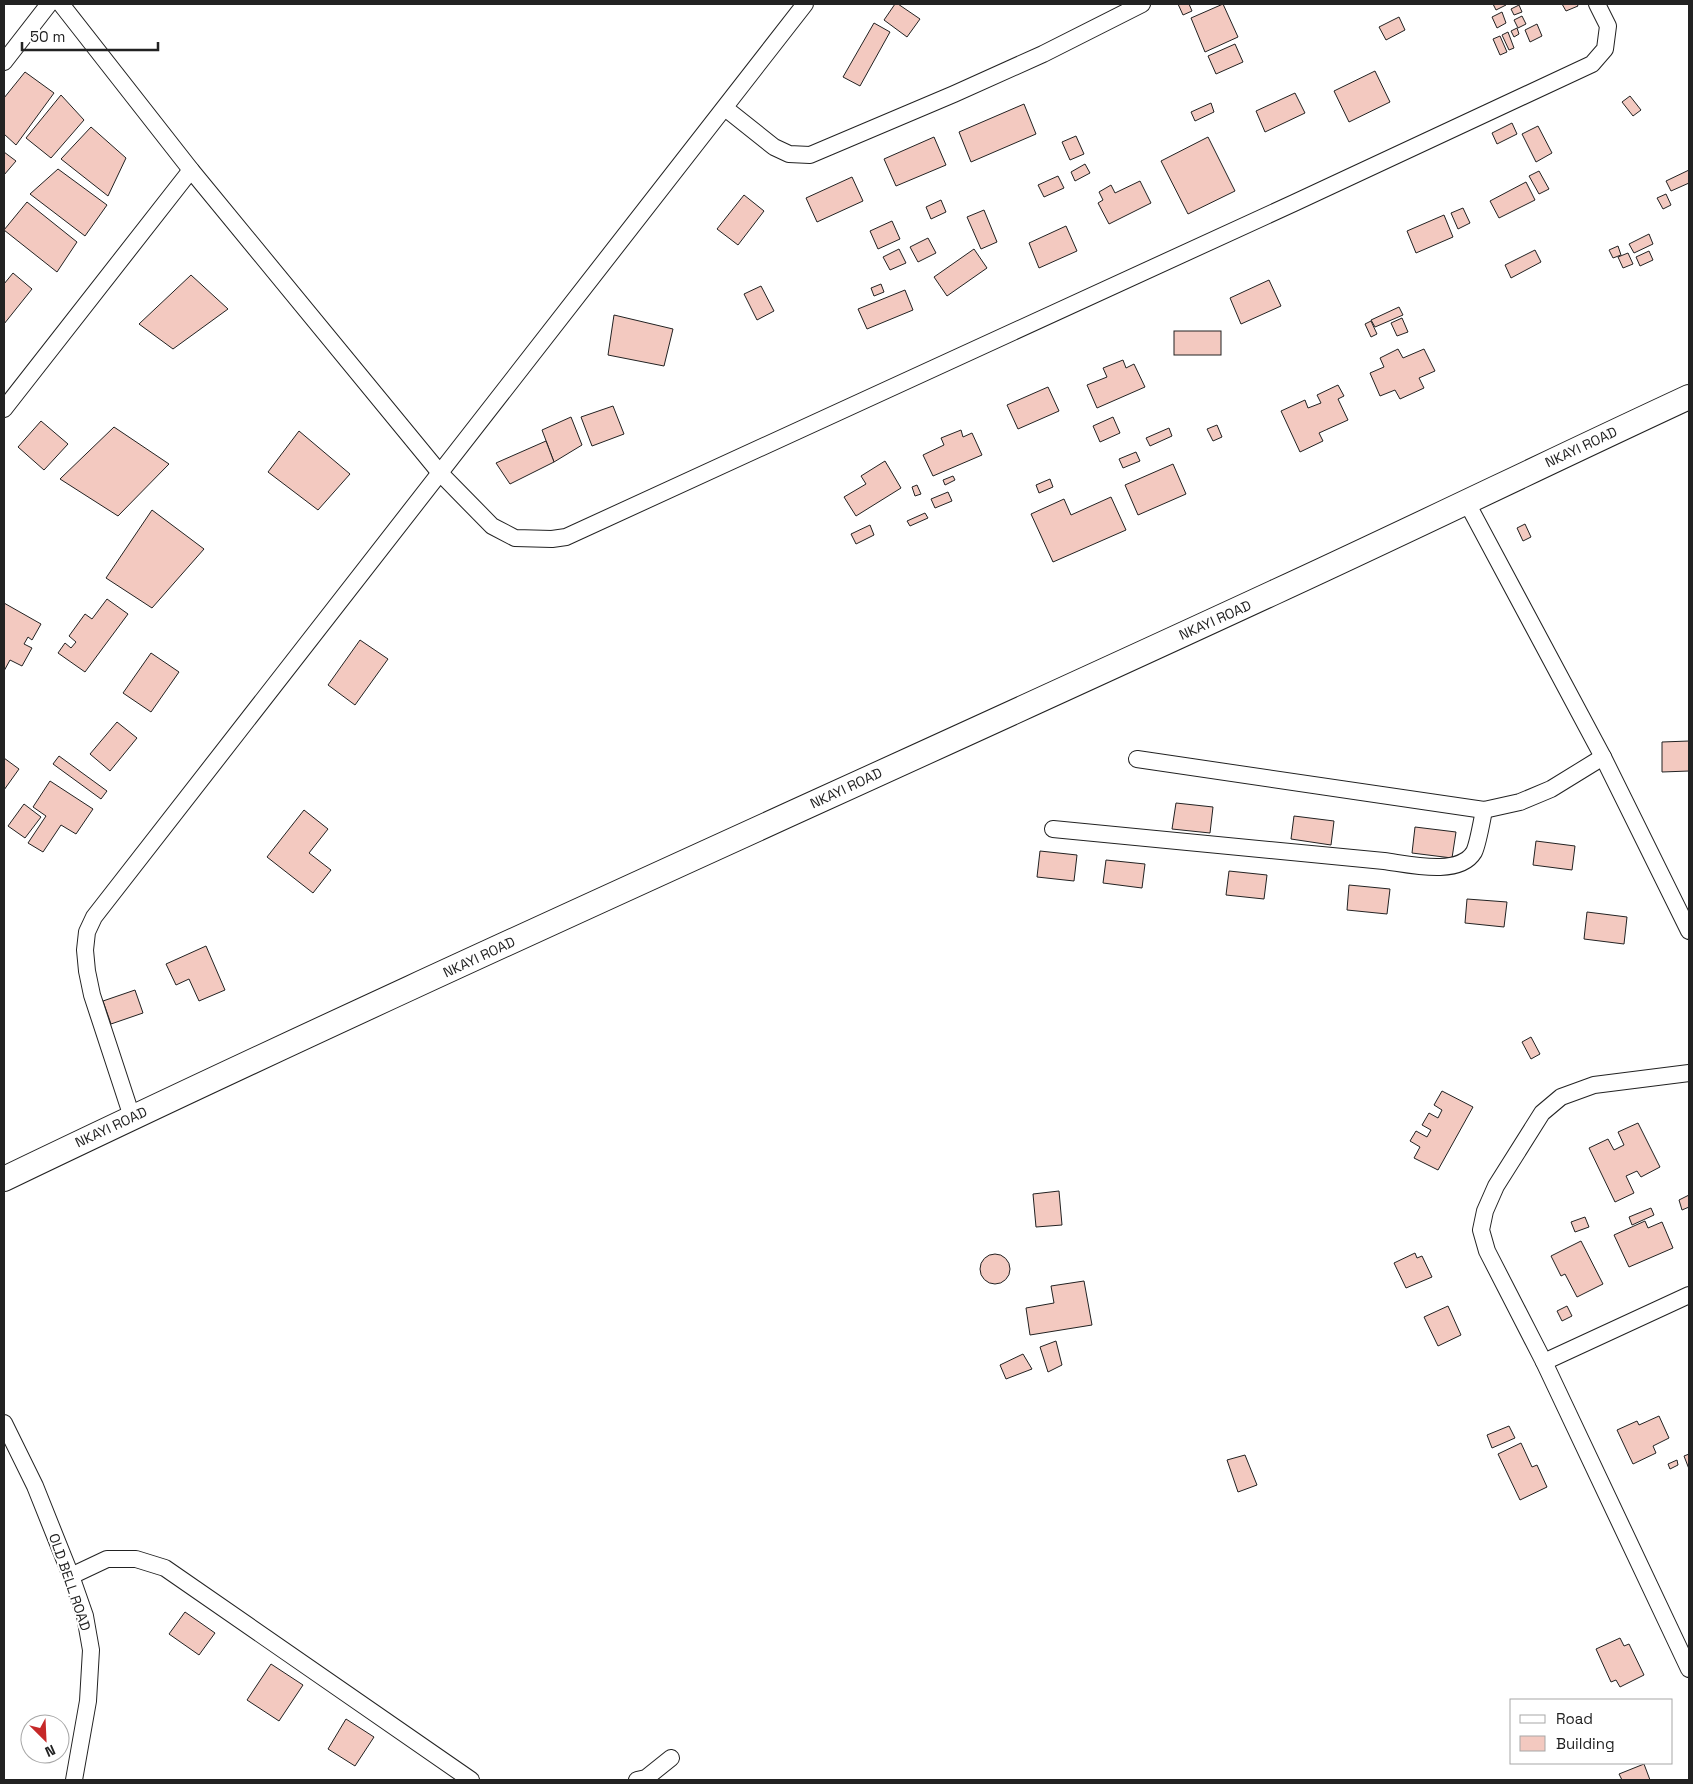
<svg xmlns="http://www.w3.org/2000/svg" width="1693" height="1784" font-family="'Space Grotesk',sans-serif">
	<style>
		.building { fill: #f3c9c0; stroke: #222 }
		.lines { fill: none; stroke-linecap: round; stroke-linejoin: round }
		.minor-casing { stroke: #222; stroke-width: 18 }
		.secondary-casing { stroke: #222; stroke-width: 26 }
		.minor { stroke: #fff; stroke-width: 16 }
		.secondary { stroke: #fff; stroke-width: 24 }
		.labels { text-anchor: middle; dominant-baseline: central; stroke-width: 4; stroke-linejoin: round; paint-order: stroke }
		.street-label { font-size: 14px; fill: #222; stroke: #fff }
	</style>
	<rect width="100%" height="100%" fill="#fff"/>
	<g class="building">
		<polygon points="895,4 898,4 920,19 907,37 884,20"/>
		<polygon points="1178,4 1189,4 1192,11 1183,15"/>
		<polygon points="1223,4 1238,37 1205,52 1191,18"/>
		<polygon points="1493,4 1505,4 1506,5 1496,10"/>
		<polygon points="1562,4 1577,4 1578,6 1566,11"/>
		<polygon points="1519,5 1522,12 1514,15 1511,9"/>
		<polygon points="1502,12 1506,23 1497,28 1492,17"/>
		<polygon points="1522,16 1526,24 1518,28 1514,20"/>
		<polygon points="1399,17 1405,30 1386,40 1379,27"/>
		<polygon points="874,23 890,32 860,86 843,77"/>
		<polygon points="1537,24 1542,36 1530,42 1525,30"/>
		<polygon points="1517,28 1519,34 1514,37 1511,31"/>
		<polygon points="1508,32 1514,48 1509,50 1502,35"/>
		<polygon points="1500,36 1507,52 1500,55 1493,39"/>
		<polygon points="1235,44 1243,62 1216,74 1208,56"/>
		<polygon points="1375,71 1390,102 1349,122 1334,91"/>
		<polygon points="25,72 54,93 16,145 4,134 4,98"/>
		<polygon points="1295,93 1305,113 1265,132 1256,111"/>
		<polygon points="61,95 84,120 51,158 26,138"/>
		<polygon points="1630,96 1641,110 1633,116 1622,102"/>
		<polygon points="1211,103 1214,112 1195,121 1191,112"/>
		<polygon points="1024,104 1036,134 971,162 959,132"/>
		<polygon points="1512,123 1517,134 1497,144 1492,133"/>
		<polygon points="1538,126 1552,153 1536,162 1522,134"/>
		<polygon points="91,127 126,158 108,196 61,159"/>
		<polygon points="1076,136 1084,154 1070,160 1062,142"/>
		<polygon points="934,137 946,165 896,186 884,159"/>
		<polygon points="1208,137 1235,191 1188,214 1161,161"/>
		<polygon points="4,152 16,161 4,175"/>
		<polygon points="1085,164 1090,173 1075,181 1071,172"/>
		<polygon points="58,169 107,205 85,236 30,194"/>
		<polygon points="1689,170 1689,183 1671,191 1666,181"/>
		<polygon points="1539,171 1549,189 1539,194 1529,176"/>
		<polygon points="1058,176 1064,188 1044,197 1038,185"/>
		<polygon points="852,177 863,201 817,222 806,198"/>
		<polygon points="1140,181 1151,203 1109,224 1098,203 1103,200 1099,192 1111,185 1115,193"/>
		<polygon points="1526,182 1535,200 1499,218 1490,201"/>
		<polygon points="1666,194 1671,205 1663,209 1657,198"/>
		<polygon points="744,195 764,211 738,245 717,229"/>
		<polygon points="941,200 946,212 931,219 926,207"/>
		<polygon points="27,202 77,242 57,272 4,230"/>
		<polygon points="1463,208 1470,223 1458,229 1451,213"/>
		<polygon points="984,210 997,242 981,249 967,217"/>
		<polygon points="1444,215 1453,237 1416,253 1407,231"/>
		<polygon points="892,221 900,239 878,249 870,231"/>
		<polygon points="1066,226 1077,251 1039,268 1029,243"/>
		<polygon points="1649,234 1653,244 1634,253 1629,244"/>
		<polygon points="928,238 936,253 918,262 910,247"/>
		<polygon points="1618,246 1621,255 1613,258 1609,250"/>
		<polygon points="899,249 906,263 890,270 883,257"/>
		<polygon points="974,249 987,268 947,296 934,277"/>
		<polygon points="1535,250 1541,262 1511,278 1505,265"/>
		<polygon points="1649,251 1653,260 1640,266 1636,257"/>
		<polygon points="1628,253 1633,264 1623,268 1618,257"/>
		<polygon points="13,273 32,289 4,324 4,284"/>
		<polygon points="191,275 228,309 173,349 139,324"/>
		<polygon points="1269,280 1281,306 1241,324 1230,298"/>
		<polygon points="881,284 884,292 874,296 871,288"/>
		<polygon points="761,286 774,311 757,320 744,294"/>
		<polygon points="905,290 913,310 867,329 858,309"/>
		<polygon points="1399,307 1403,315 1375,327 1371,320"/>
		<polygon points="614,315 673,329 664,366 608,355"/>
		<polygon points="1402,318 1408,332 1397,336 1391,323"/>
		<polygon points="1371,321 1377,334 1371,337 1365,324"/>
		<rect x="1174" y="331" width="47" height="24"/>
		<polygon points="1398,349 1403,358 1424,349 1435,371 1419,378 1424,388 1400,399 1395,390 1380,396 1370,373 1384,367 1380,358"/>
		<polygon points="1123,360 1126,368 1134,364 1145,387 1097,408 1087,385 1107,377 1103,368"/>
		<polygon points="1338,385 1344,396 1338,399 1348,420 1319,433 1323,441 1300,452 1281,411 1305,400 1308,408 1321,403 1317,395"/>
		<polygon points="1048,387 1059,411 1018,429 1007,405"/>
		<polygon points="613,406 624,434 592,446 581,417"/>
		<polygon points="571,417 582,445 554,462 542,430"/>
		<polygon points="1113,417 1120,433 1100,442 1093,426"/>
		<polygon points="41,421 68,444 44,470 18,447"/>
		<polygon points="1217,425 1222,437 1213,441 1207,429"/>
		<polygon points="114,427 169,464 118,516 60,479"/>
		<polygon points="1169,428 1172,436 1150,446 1146,438"/>
		<polygon points="961,430 963,437 972,433 982,455 933,476 923,455 944,445 941,438"/>
		<polygon points="299,431 350,474 318,510 268,472"/>
		<polygon points="546,441 554,462 510,484 496,463"/>
		<polygon points="1136,452 1140,461 1123,468 1119,459"/>
		<polygon points="885,461 901,488 856,516 844,497 866,484 861,476"/>
		<polygon points="1173,464 1186,494 1138,515 1125,485"/>
		<polygon points="953,476 955,480 945,485 943,480"/>
		<polygon points="1050,479 1053,487 1039,493 1036,485"/>
		<polygon points="917,485 921,494 915,496 912,487"/>
		<polygon points="948,492 952,501 935,508 931,499"/>
		<polygon points="1111,497 1126,530 1053,562 1031,514 1064,499 1071,515"/>
		<polygon points="152,510 204,549 152,608 106,578"/>
		<polygon points="925,513 928,518 910,526 907,521"/>
		<polygon points="1525,524 1531,537 1523,541 1517,528"/>
		<polygon points="870,525 874,535 856,544 851,534"/>
		<polygon points="107,599 128,614 85,672 58,653 65,643 71,648 76,642 69,636 85,614 92,619"/>
		<polygon points="4,603 41,624 32,640 28,637 24,644 32,648 22,666 10,660 4,671"/>
		<polygon points="360,640 388,659 355,705 328,685"/>
		<polygon points="151,653 179,672 151,712 123,693"/>
		<polygon points="117,722 137,738 110,771 90,754"/>
		<polygon points="1689,741 1689,771 1662,772 1662,742"/>
		<polygon points="59,756 107,791 101,799 53,764"/>
		<polygon points="4,758 19,769 4,790"/>
		<polygon points="50,781 93,809 76,834 61,825 43,852 28,843 46,816 33,807"/>
		<polygon points="1176,803 1213,807 1210,833 1172,829"/>
		<polygon points="24,804 41,817 25,838 8,826"/>
		<polygon points="304,810 328,829 309,853 331,870 313,893 267,857"/>
		<polygon points="1294,816 1334,821 1331,845 1291,839"/>
		<polygon points="1415,827 1456,832 1452,858 1412,853"/>
		<polygon points="1536,841 1575,846 1572,870 1533,865"/>
		<polygon points="1040,851 1077,855 1074,881 1037,877"/>
		<polygon points="1106,860 1145,864 1142,888 1103,883"/>
		<polygon points="1229,871 1267,875 1264,899 1226,895"/>
		<polygon points="1349,885 1390,889 1387,914 1347,910"/>
		<polygon points="1467,899 1507,902 1504,927 1465,923"/>
		<polygon points="1587,912 1627,917 1624,944 1584,939"/>
		<polygon points="206,946 225,990 199,1001 189,979 176,985 166,964"/>
		<polygon points="135,990 143,1013 111,1024 103,1001"/>
		<polygon points="1531,1037 1540,1054 1531,1059 1522,1042"/>
		<polygon points="1442,1091 1473,1107 1438,1170 1414,1158 1420,1147 1410,1141 1416,1131 1427,1137 1431,1130 1422,1125 1429,1113 1438,1118 1442,1110 1434,1105"/>
		<polygon points="1638,1123 1660,1167 1641,1177 1637,1171 1626,1176 1634,1193 1615,1202 1589,1148 1608,1139 1614,1150 1624,1145 1618,1132"/>
		<polygon points="1059,1191 1062,1225 1036,1227 1033,1194"/>
		<polygon points="1689,1195 1689,1207 1682,1210 1679,1200"/>
		<polygon points="1651,1208 1654,1215 1632,1225 1629,1217"/>
		<polygon points="1585,1217 1589,1227 1575,1232 1571,1222"/>
		<polygon points="1645,1221 1648,1228 1662,1222 1673,1248 1629,1267 1614,1235"/>
		<polygon points="1581,1241 1603,1284 1577,1297 1565,1274 1561,1276 1551,1256"/>
		<polygon points="1415,1253 1417,1258 1422,1256 1432,1277 1406,1288 1394,1263"/>
		<circle cx="995" cy="1269" r="15"/>
		<polygon points="1084,1281 1092,1325 1030,1335 1026,1308 1054,1303 1051,1286"/>
		<polygon points="1448,1306 1461,1335 1438,1346 1424,1317"/>
		<polygon points="1567,1306 1572,1316 1562,1321 1557,1311"/>
		<polygon points="1056,1341 1062,1365 1048,1372 1040,1347"/>
		<polygon points="1023,1354 1032,1369 1006,1379 1000,1365"/>
		<polygon points="1659,1416 1669,1438 1653,1446 1656,1453 1633,1464 1617,1430 1637,1421 1639,1425"/>
		<polygon points="1509,1426 1515,1438 1492,1448 1487,1435"/>
		<polygon points="1521,1443 1532,1467 1537,1465 1547,1487 1520,1500 1498,1454"/>
		<polygon points="1689,1454 1689,1469 1684,1456"/>
		<polygon points="1245,1455 1257,1485 1238,1492 1227,1460"/>
		<polygon points="1677,1460 1678,1465 1670,1469 1668,1464"/>
		<polygon points="185,1612 215,1633 199,1655 169,1634"/>
		<polygon points="1620,1638 1624,1646 1629,1644 1644,1675 1620,1687 1616,1680 1611,1682 1596,1649"/>
		<polygon points="271,1664 303,1685 279,1721 247,1700"/>
		<polygon points="346,1719 374,1737 355,1766 328,1749"/>
		<polygon points="1644,1764 1650,1780 1622,1780 1619,1774"/>
	</g>
	<g class="lines">
		<g class="minor-casing">
			<g id="minor">
				<polyline points="61,4 191,170 440,473 492,526 515,538 552,539 566,537 1294,203 1592,64 1605,49 1608,26 1597,4"/>
				<polyline points="4,62 49,4"/>
				<polyline points="725,108 774,147 789,154 810,155 954,94 1043,54 1142,4"/>
				<polyline points="4,409 191,170"/>
				<polyline points="1466,501 1603,757 1689,931"/>
				<polyline points="1137,759 1484,810 1520,802 1551,789 1603,757"/>
				<path d="M1053,829L1384,861C1408,864 1459,877 1474,852C1478,844 1482,820 1484,810"/>
				<polyline points="1689,1073 1594,1085 1561,1097 1542,1113 1496,1186 1485,1211 1481,1230 1487,1251 1544,1362 1689,1669"/>
				<polyline points="132,1117 92,995 87,971 85,950 87,932 94,917 805,4"/>
				<polyline points="1544,1362 1689,1295"/>
				<polyline points="4,1423 35,1486 71,1576 85,1616 91,1650 88,1701 74,1780"/>
				<polyline points="71,1576 107,1559 136,1559 165,1568 471,1780"/>
				<polyline points="637,1780 646,1778 671,1758"/>
			</g>
		</g>
		<g class="secondary-casing">
			<path id="secondary" d="M4,1179C424,977 852,788 1275,592C1414,528 1551,461 1689,397"/>
		</g>
		<use href="#minor" class="minor"/>
		<use href="#secondary" class="secondary"/>
	</g>
	<g class="labels">
		<g class="street-label">
			<text transform="translate(1581 447) rotate(-25)">NKAYI ROAD</text>
			<text transform="translate(1215 620) rotate(-24)">NKAYI ROAD</text>
			<text transform="translate(846 788) rotate(-25)">NKAYI ROAD</text>
			<text transform="translate(479 957) rotate(-25)">NKAYI ROAD</text>
			<text transform="translate(111 1127) rotate(-25)">NKAYI ROAD</text>
			<text transform="translate(70 1582) rotate(71)">OLD BELL ROAD</text>
		</g>
	</g>
	<rect width="1693" height="1784" fill="none" stroke="#222222" stroke-width="10"/>
	<rect x="1510" y="1699" width="162" height="65" fill="#ffffff" stroke="#a7a7a7"/>
	<rect x="1520" y="1715" width="25" height="8" fill="#ffffff" stroke="#a7a7a7"/>
	<text x="1556" y="1724" font-size="15" fill="#222222">Road</text>
	<rect x="1520" y="1736" width="25" height="15" fill="#f3c9c0" stroke="#a7a7a7"/>
	<text x="1556" y="1749" font-size="15" fill="#222222">Building</text>
	<g transform="translate(45 1739) rotate(156)"><circle r="24" fill="#ffffff" stroke="#a7a7a7"/>
	<path d="M0-4L9 19L0 12L-9 19Z" fill="#c62828"/>
	<text y="-8" font-size="14" font-weight="bold" text-anchor="middle" fill="#222222">N</text>
	</g>
	<path d="M22 42v8h136v-8" fill="none" stroke="#222222" stroke-width="2.5"/>
	<text x="30" y="42" font-size="15" fill="#222222" stroke="#ffffff" stroke-width="4" paint-order="stroke">50 m</text>
</svg>
